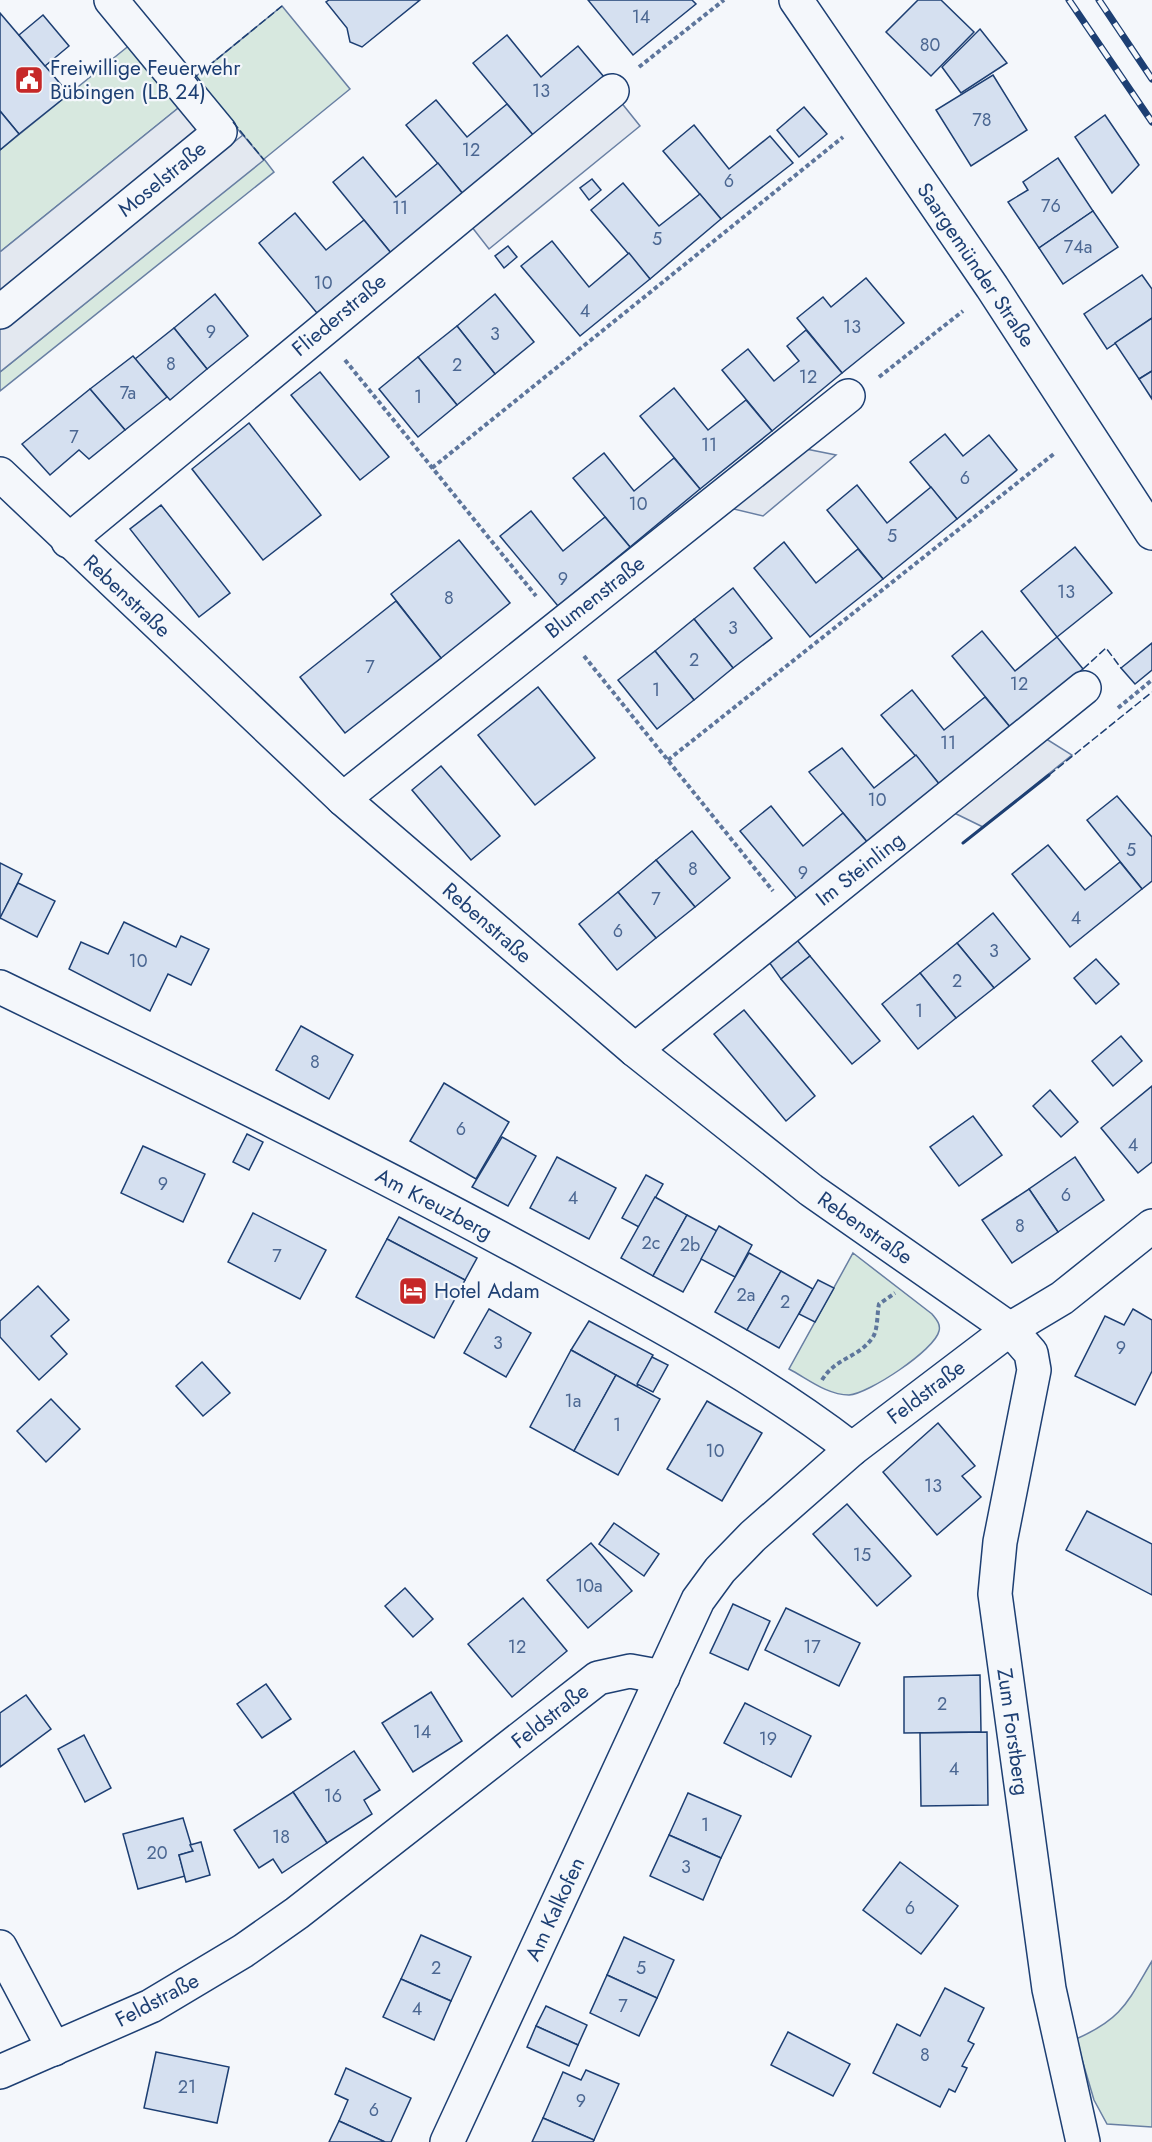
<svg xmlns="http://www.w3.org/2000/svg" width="1152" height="2142" font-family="Jost,sans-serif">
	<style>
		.green { fill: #d7e8df; stroke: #687fa3; stroke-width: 1.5 }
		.parking { fill: #e3e8f0; stroke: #687fa3; stroke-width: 1.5 }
		.building { fill: #d5e0f0; stroke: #1d3f73; stroke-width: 1.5 }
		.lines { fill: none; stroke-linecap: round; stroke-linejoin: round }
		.street-casing { stroke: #1d3f73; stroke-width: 36 }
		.secondary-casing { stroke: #1d3f73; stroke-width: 36 }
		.path { stroke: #5e769c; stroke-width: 4; stroke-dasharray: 4.5 3; stroke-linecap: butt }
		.street { stroke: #f4f7fb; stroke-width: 33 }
		.secondary { stroke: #f4f7fb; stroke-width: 33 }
		.rail-casing { stroke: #1d3f73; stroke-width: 7 }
		.rail { stroke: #f4f7fb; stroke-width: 4.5; stroke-dasharray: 14; stroke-linecap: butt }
		.fence { stroke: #1d3f73; stroke-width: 1.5; stroke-dasharray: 8 3; stroke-linecap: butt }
		.wall { stroke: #1d3f73; stroke-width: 3 }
		.labels { text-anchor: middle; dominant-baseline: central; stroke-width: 4.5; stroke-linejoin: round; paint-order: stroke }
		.number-label { font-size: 18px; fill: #4b6792 }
		.poi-label { font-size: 21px; fill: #1d3f73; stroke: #f4f7fb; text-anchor: start }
		.street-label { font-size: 21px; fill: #1d3f73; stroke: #f4f7fb }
	</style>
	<rect width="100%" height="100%" fill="#f4f7fb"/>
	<g class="green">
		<polygon points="282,6 350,89 264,159 274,172 0,391 0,372 263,160 195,77"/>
		<polygon points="131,44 182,105 0,252 0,150"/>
		<path d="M853,1253L932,1314C936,1319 941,1324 939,1331C935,1350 868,1394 849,1395C827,1395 808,1379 789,1369Z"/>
		<path d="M1152,1961V2127L1107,2124L1094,2100L1076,2039C1122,2019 1127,2003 1152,1961Z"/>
	</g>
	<g class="parking">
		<polygon points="612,91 640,126 489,249 461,213"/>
		<polygon points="182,105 220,153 243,135 264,160 0,372 0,252"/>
		<polygon points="786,445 836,455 763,516 713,504"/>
		<polygon points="1032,730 1072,755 983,827 940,806"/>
	</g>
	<g class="building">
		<polygon points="329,0 420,0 362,47 350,42 347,28 326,2"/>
		<polygon points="588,0 692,0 696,4 633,55"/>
		<polygon points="918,0 941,0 974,32 931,76 886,32"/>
		<polygon points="0,13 69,94 19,134 0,111"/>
		<polygon points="43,15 69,46 45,66 19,35"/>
		<polygon points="980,29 1007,63 961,93 942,67"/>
		<polygon points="507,35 541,77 578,46 604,77 533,135 473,63"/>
		<polygon points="993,75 1027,130 971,166 936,110"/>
		<polygon points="436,100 467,137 507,104 533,135 463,194 406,125"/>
		<polygon points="804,107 827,134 799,157 777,130"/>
		<polygon points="0,111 19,134 0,150"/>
		<polygon points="1105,115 1139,165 1112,193 1075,137"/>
		<polygon points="694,125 729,169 770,136 793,163 721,219 663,151"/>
		<polygon points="363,157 396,197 438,163 463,194 391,253 333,182"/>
		<polygon points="1058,158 1093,211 1039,248 1008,202 1028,190 1023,182"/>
		<polygon points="592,179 601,190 589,200 580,188"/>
		<polygon points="623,183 659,226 700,194 721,219 650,279 591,210"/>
		<polygon points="1093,211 1118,247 1063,284 1039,248"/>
		<polygon points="295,213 326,250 364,220 391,253 317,313 259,243"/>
		<polygon points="552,241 589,287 629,253 650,279 580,336 521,266"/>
		<polygon points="508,246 517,257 504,268 495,256"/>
		<polygon points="1142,275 1152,289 1152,318 1107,349 1084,314"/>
		<polygon points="866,278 904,323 842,373 797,318 823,297 831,307"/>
		<polygon points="215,294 248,336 207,369 174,328"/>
		<polygon points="495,294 534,342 495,374 457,326"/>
		<polygon points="1152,318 1152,371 1139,379 1115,343"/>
		<polygon points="457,326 495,374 457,405 418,357"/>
		<polygon points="174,328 207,369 170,400 135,359"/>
		<polygon points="806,330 842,373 772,431 722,370 748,349 774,381 799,361 787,346"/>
		<polygon points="133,356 167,397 125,430 90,389"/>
		<polygon points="418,357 457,405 418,437 379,389"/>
		<polygon points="1152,371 1152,399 1139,379"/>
		<polygon points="320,372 389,457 360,480 291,395"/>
		<polygon points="674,388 708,430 746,400 772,431 700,489 640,416"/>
		<polygon points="90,389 125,430 89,459 79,450 50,475 22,444"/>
		<polygon points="249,423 321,515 263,560 192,469"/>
		<polygon points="945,434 963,456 989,435 1017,470 957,519 910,462"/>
		<polygon points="604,453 634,491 674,458 700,489 630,547 573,478"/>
		<polygon points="857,485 887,523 931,487 957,519 883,579 827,510"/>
		<polygon points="161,505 230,593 199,617 130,529"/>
		<polygon points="531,511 563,551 605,517 630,547 558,606 500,536"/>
		<polygon points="459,540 510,603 441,658 391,594"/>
		<polygon points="784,542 816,583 858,549 883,579 810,637 754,568"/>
		<polygon points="1075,547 1112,593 1057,637 1021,591"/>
		<polygon points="733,588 772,638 733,668 694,619"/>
		<polygon points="396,601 441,658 345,733 300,677"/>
		<polygon points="694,619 733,668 694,700 655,651"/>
		<polygon points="982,631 1015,671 1057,637 1083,669 1010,727 952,656"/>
		<polygon points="1152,643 1152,670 1135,684 1121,668"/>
		<polygon points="655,651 694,700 657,729 618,680"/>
		<polygon points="538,687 595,758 535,805 478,735"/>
		<polygon points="912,690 944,730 985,697 1010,727 940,785 881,715"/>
		<polygon points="842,748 874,788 916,755 940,785 868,843 809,772"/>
		<polygon points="441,766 500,836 471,860 412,790"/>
		<polygon points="1117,796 1152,837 1152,881 1142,889 1087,820"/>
		<polygon points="771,806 803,846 843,813 868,843 798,900 740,831"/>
		<polygon points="692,831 730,878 695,907 656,860"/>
		<polygon points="1048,845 1085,890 1120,862 1142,889 1070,947 1012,874"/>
		<polygon points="656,860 695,907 656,938 618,892"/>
		<polygon points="0,863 22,874 0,919"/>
		<polygon points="18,883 55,901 37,937 0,918"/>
		<polygon points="618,892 656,938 617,970 579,924"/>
		<polygon points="993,913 1030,959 994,988 957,943"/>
		<polygon points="124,922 176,947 181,936 209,949 191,985 168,974 150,1011 69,969 81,942 108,954"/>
		<polygon points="797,940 810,956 781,979 769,962"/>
		<polygon points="957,943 994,988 956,1018 920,973"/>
		<polygon points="810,956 880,1041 852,1064 781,979"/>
		<polygon points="1096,959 1119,984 1096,1004 1074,978"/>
		<polygon points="920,973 956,1018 918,1049 882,1004"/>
		<polygon points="744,1010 815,1096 786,1121 714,1034"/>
		<polygon points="301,1026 353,1055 329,1099 276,1070"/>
		<polygon points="1121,1036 1142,1061 1113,1086 1092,1061"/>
		<polygon points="444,1083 509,1122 476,1179 410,1141"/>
		<polygon points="1152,1086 1152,1162 1138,1173 1101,1128"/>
		<polygon points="1050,1090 1078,1122 1061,1137 1033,1106"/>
		<polygon points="973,1116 1002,1155 959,1186 930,1147"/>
		<polygon points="247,1134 263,1142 249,1170 233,1162"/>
		<polygon points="502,1137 536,1156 508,1206 472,1187"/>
		<polygon points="143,1146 205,1174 183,1222 121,1193"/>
		<polygon points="557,1157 616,1188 589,1239 530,1208"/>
		<polygon points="1075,1157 1104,1200 1058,1232 1029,1189"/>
		<polygon points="646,1175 663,1184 639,1227 622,1218"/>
		<polygon points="1029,1189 1058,1232 1012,1263 982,1220"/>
		<polygon points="655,1197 687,1215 653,1276 621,1258"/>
		<polygon points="253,1213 326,1250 300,1299 228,1262"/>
		<polygon points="687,1215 717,1231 683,1292 653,1276"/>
		<polygon points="399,1217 477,1258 465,1280 387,1239"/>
		<polygon points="719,1226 752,1245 735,1277 701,1259"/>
		<polygon points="387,1239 465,1280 434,1338 356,1297"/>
		<polygon points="749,1253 781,1271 747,1330 715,1312"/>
		<polygon points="781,1271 813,1289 779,1348 747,1330"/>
		<polygon points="818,1280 834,1288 815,1322 799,1314"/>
		<polygon points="38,1286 69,1320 51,1336 67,1354 39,1380 0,1337 0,1321"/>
		<polygon points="489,1309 531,1333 506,1377 464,1353"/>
		<polygon points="1133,1309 1152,1320 1152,1371 1135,1405 1075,1376 1105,1316 1124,1325"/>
		<polygon points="589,1321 653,1355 637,1387 571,1350"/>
		<polygon points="571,1350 616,1375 574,1451 530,1427"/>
		<polygon points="652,1357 668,1365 653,1392 637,1384"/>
		<polygon points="202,1362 230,1393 203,1416 176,1386"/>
		<polygon points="616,1375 660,1399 618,1475 574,1451"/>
		<polygon points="51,1399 80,1429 46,1462 17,1431"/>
		<polygon points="707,1401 762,1433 722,1501 667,1469"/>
		<polygon points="938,1423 975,1466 962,1476 981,1497 937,1535 883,1472"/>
		<polygon points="847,1504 911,1576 877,1606 813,1534"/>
		<polygon points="1087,1511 1152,1544 1152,1595 1066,1550"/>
		<polygon points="614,1523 659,1554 644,1576 599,1544"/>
		<polygon points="591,1543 632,1591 588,1628 547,1580"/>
		<polygon points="405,1588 433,1619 413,1637 385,1606"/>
		<polygon points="523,1598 567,1651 512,1697 468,1644"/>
		<polygon points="733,1604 770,1621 748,1670 710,1653"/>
		<polygon points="786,1608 860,1643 839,1686 765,1650"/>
		<polygon points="980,1675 981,1732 904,1733 904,1677"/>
		<polygon points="266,1684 291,1719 262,1738 237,1704"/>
		<polygon points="431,1692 462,1741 413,1772 382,1723"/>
		<polygon points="26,1695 51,1729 0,1767 0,1713"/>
		<polygon points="745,1703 811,1736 791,1777 724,1743"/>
		<polygon points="987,1732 988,1805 921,1806 920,1733"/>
		<polygon points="84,1735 111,1788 85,1802 58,1749"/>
		<polygon points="354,1751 380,1790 364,1800 372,1814 327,1843 293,1792"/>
		<polygon points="293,1792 327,1843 282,1873 273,1859 259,1868 234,1830"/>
		<polygon points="688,1793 741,1816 721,1858 669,1835"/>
		<polygon points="183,1818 193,1851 179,1855 185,1876 138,1889 123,1834"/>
		<polygon points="669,1835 721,1858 703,1900 650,1876"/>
		<polygon points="201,1842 210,1875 186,1882 179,1855 193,1851 190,1845"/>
		<polygon points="900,1862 958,1906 921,1954 863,1910"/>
		<polygon points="421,1935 471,1957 451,2001 401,1979"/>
		<polygon points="624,1937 674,1960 657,1998 607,1975"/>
		<polygon points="607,1975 657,1998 639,2036 590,2013"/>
		<polygon points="401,1979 451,2001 434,2040 383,2017"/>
		<polygon points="945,1988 984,2008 968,2041 974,2044 962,2066 967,2068 955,2092 949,2089 940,2107 873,2073 897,2024 920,2036"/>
		<polygon points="546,2006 587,2025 578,2045 536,2026"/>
		<polygon points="536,2026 578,2045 569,2066 527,2047"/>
		<polygon points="788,2032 850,2064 833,2096 771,2065"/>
		<polygon points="156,2052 229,2067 217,2123 144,2108"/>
		<polygon points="346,2068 411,2098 391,2142 385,2142 339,2121 348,2100 335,2094"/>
		<polygon points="586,2070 619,2084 594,2140 543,2118 563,2072 581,2080"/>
		<polygon points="543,2118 594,2140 593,2142 532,2142"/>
		<polygon points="339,2121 385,2142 329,2142"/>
	</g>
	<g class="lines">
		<g class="street-casing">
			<g id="street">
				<polyline points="0,312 220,132 111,0"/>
				<polyline points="0,474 343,799 635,1050 811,1190 1010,1329 1031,1353 1034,1370 1000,1542 995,1594 1049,1989 1083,2142"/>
				<polyline points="68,541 612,91"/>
				<polyline points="343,799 848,396"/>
				<path d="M0,987C184,1076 368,1166 548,1264C652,1321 757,1376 852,1449"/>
				<polyline points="635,1050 1084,688"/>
				<polyline points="0,1947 54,2049"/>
				<polyline points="0,2072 151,2006 243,1951 297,1913 598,1678 630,1671 663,1677"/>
				<polyline points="447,2142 698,1600 720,1570 753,1536 852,1449 1010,1329 1062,1298 1152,1226"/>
			</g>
		</g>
		<g class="secondary-casing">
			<polyline id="secondary" points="796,0 992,287 1152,533"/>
		</g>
		<g class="path">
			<polyline points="639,67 724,0"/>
			<polyline points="345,360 536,596"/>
			<polyline points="879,377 963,311"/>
			<polyline points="432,468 843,137"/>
			<polyline points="584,656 773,891"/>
			<polyline points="1118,708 1152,680"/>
			<polyline points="668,760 1055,453"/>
			<path d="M822,1380C836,1357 859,1358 873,1337C878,1329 877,1313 879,1304L895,1293"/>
		</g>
		<use href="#street" class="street"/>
		<use href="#secondary" class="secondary"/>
		<g class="rail-casing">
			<g id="rail">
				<polyline points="1069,0 1152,122"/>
				<polyline points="1099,0 1152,79"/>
			</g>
		</g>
		<use href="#rail" class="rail"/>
		<g class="fence">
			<polyline points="198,81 195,77 282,6"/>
			<polyline points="233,122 264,160"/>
			<polyline points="1083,669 1106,648 1121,668"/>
			<polyline points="1049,775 1152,692"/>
		</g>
		<polyline class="wall" points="963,843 1049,775"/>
	</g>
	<defs>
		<g id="civic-square" transform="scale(1.5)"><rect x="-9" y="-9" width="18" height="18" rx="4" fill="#c62828" stroke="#f4f7fb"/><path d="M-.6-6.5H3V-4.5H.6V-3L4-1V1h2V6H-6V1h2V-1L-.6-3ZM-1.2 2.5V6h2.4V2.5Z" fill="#fff"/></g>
		<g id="hotel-square" transform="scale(1.5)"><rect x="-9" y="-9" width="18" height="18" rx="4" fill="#c62828" stroke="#f4f7fb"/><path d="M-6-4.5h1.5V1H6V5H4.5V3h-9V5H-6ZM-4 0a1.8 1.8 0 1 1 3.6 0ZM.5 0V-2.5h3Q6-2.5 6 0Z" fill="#fff"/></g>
	</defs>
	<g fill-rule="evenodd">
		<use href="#civic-square" x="29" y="80"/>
		<use href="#hotel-square" x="413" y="1291"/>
	</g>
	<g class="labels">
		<g class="number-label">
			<text x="641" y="17">14</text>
			<text x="930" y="45">80</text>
			<text x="541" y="91">13</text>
			<text x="982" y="120">78</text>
			<text x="471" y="150">12</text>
			<text x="729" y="181">6</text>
			<text x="1051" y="206">76</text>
			<text x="400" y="208">11</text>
			<text x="657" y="239">5</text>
			<text x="1078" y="247">74a</text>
			<text x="323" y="283">10</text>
			<text x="585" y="311">4</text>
			<text x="852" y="327">13</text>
			<text x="211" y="332">9</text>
			<text x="495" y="334">3</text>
			<text x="171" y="364">8</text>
			<text x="457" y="365">2</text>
			<text x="808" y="377">12</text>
			<text x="128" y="393">7a</text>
			<text x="418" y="397">1</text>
			<text x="74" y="437">7</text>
			<text x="709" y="445">11</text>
			<text x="965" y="478">6</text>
			<text x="638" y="504">10</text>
			<text x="892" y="536">5</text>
			<text x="563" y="579">9</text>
			<text x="1066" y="592">13</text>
			<text x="449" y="598">8</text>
			<text x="733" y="628">3</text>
			<text x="694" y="660">2</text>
			<text x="370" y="667">7</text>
			<text x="1019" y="684">12</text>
			<text x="656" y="690">1</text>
			<text x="948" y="743">11</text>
			<text x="877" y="800">10</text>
			<text x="1131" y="850">5</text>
			<text x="693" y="869">8</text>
			<text x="803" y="873">9</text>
			<text x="656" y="899">7</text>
			<text x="1076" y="918">4</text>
			<text x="618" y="931">6</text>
			<text x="994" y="951">3</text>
			<text x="138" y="961">10</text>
			<text x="957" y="981">2</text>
			<text x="919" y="1011">1</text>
			<text x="315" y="1062">8</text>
			<text x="461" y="1129">6</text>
			<text x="1133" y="1145">4</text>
			<text x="163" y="1184">9</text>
			<text x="1066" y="1195">6</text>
			<text x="573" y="1198">4</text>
			<text x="1020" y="1226">8</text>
			<text x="651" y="1243">2c</text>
			<text x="690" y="1245">2b</text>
			<text x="277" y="1256">7</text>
			<text x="746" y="1295">2a</text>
			<text x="785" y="1302">2</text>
			<text x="498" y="1343">3</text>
			<text x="1121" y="1348">9</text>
			<text x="573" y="1401">1a</text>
			<text x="617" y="1425">1</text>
			<text x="715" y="1451">10</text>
			<text x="933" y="1486">13</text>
			<text x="862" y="1555">15</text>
			<text x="589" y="1586">10a</text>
			<text x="517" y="1647">12</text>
			<text x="812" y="1647">17</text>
			<text x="942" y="1704">2</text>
			<text x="422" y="1732">14</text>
			<text x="768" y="1739">19</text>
			<text x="954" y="1769">4</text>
			<text x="333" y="1796">16</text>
			<text x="705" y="1825">1</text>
			<text x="281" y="1837">18</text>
			<text x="157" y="1853">20</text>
			<text x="686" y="1867">3</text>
			<text x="910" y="1908">6</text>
			<text x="436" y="1968">2</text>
			<text x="641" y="1968">5</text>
			<text x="623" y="2006">7</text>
			<text x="417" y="2009">4</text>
			<text x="925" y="2055">8</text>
			<text x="187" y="2087">21</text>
			<text x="581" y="2101">9</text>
			<text x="374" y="2110">6</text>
		</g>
		<g class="poi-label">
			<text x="50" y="68">Freiwillige Feuerwehr<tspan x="50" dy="24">Bübingen (LB 24)</tspan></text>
			<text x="434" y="1291">Hotel Adam</text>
		</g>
		<g class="street-label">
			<text transform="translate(162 179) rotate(-39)">Moselstraße</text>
			<text transform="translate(976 265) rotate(56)">Saargemünder Straße</text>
			<text transform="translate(339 315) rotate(-40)">Fliederstraße</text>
			<text transform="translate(127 596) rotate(43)">Rebenstraße</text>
			<text transform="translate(595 597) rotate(-38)">Blumenstraße</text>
			<text transform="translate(860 869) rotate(-38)">Im Steinling</text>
			<text transform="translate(487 923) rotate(41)">Rebenstraße</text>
			<text transform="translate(434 1204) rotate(28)">Am Kreuzberg</text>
			<text transform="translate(865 1228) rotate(35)">Rebenstraße</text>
			<text transform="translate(926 1392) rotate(-37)">Feldstraße</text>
			<text transform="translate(550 1716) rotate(-38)">Feldstraße</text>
			<text transform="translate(1013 1732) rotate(82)">Zum Forstberg</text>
			<text transform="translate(555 1909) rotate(-65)">Am Kalkofen</text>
			<text transform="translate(157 2000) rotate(-28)">Feldstraße</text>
		</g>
	</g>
</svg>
